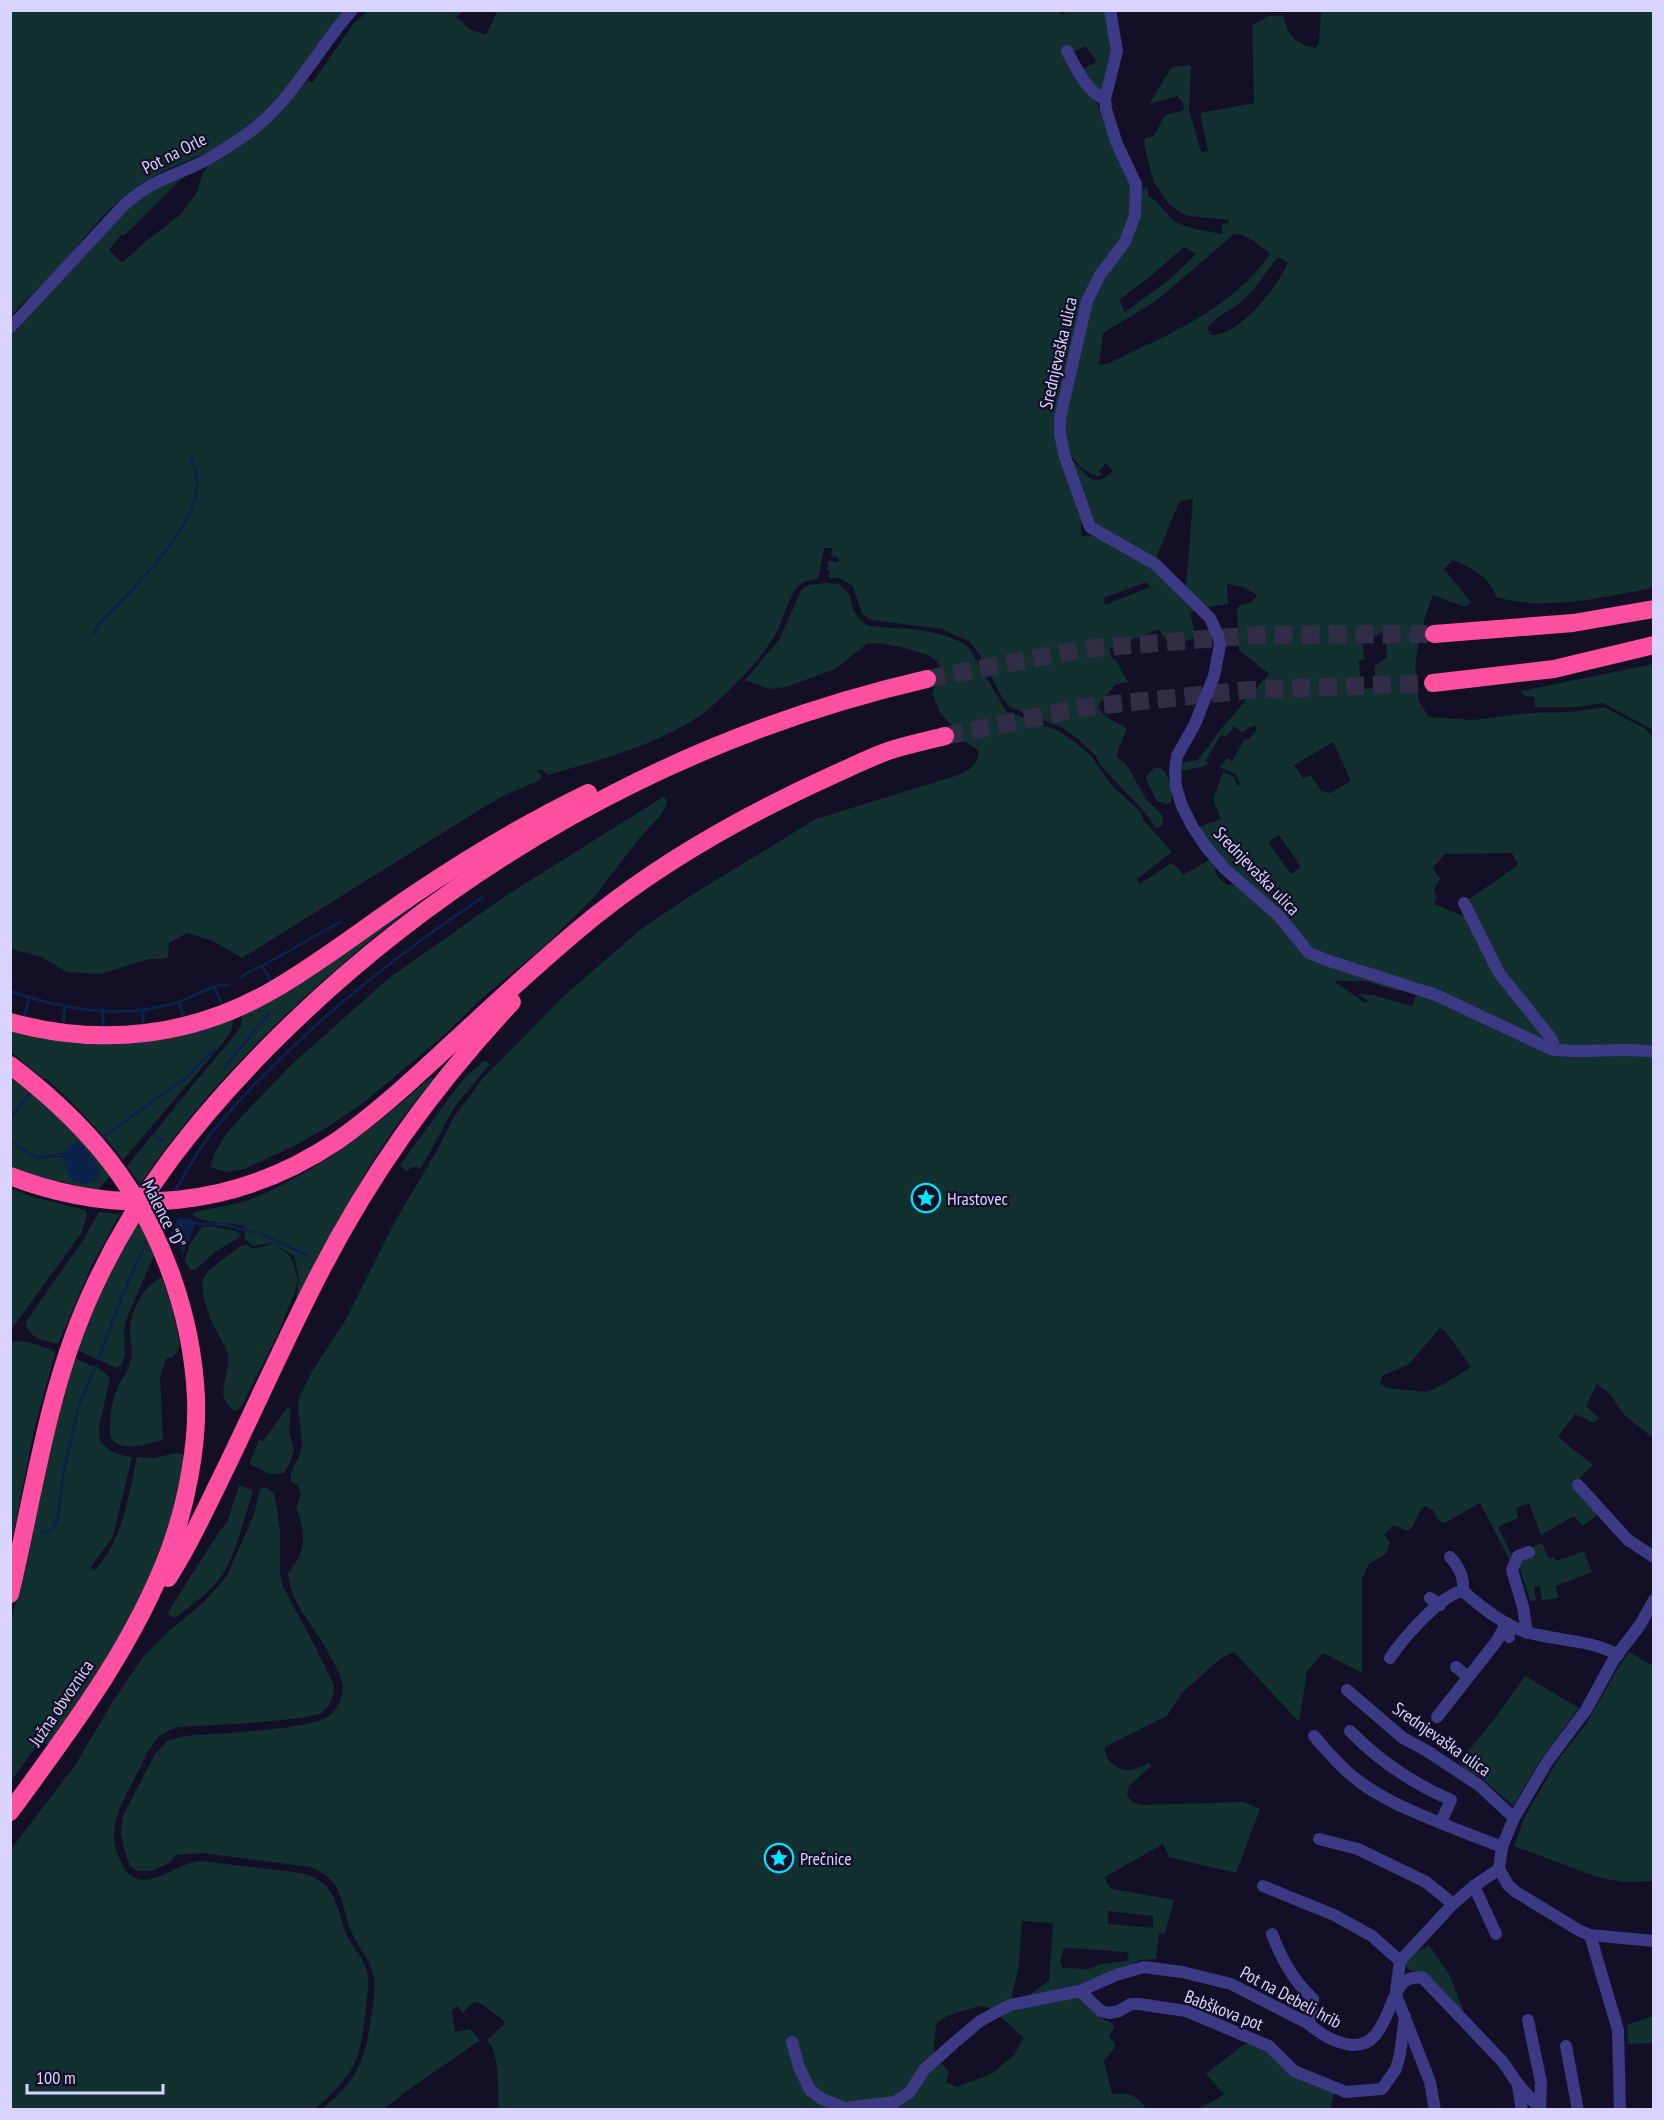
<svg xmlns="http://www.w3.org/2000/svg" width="1664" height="2120" font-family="'PT Sans Narrow',sans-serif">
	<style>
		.green { fill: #12302f; fill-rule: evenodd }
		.water { fill: #0c2248 }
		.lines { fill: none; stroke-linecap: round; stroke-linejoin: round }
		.stream { stroke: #0c2248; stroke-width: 3 }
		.highway-tunnel { stroke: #312d47; stroke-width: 18; stroke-dasharray: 18 9; stroke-linecap: butt }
		.minor { stroke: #3d3a85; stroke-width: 12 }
		.highway { stroke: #ff4fa3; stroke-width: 18 }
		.labels { text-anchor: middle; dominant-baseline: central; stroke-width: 4.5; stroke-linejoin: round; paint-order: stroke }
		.street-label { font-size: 18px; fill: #d9d4ff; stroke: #130f26 }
		.poi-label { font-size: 18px; fill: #d9d4ff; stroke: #130f26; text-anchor: start }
	</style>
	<rect width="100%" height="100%" fill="#130f26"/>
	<g class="green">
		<path d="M498,10H1059L1061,15L1068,11H1106L1113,40L1103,98H1095L1100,111L1103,110L1129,176L1132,194L1131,216L1124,234L1096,274L1057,415L1081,515V536C1113,528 1174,588 1197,609L1190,613L1196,637L1175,646L1164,638L1159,629L1109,649L1113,660L1115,659L1128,682L1115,685L1098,706C1102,717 1116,722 1127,728L1116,756L1126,764L1146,799L1162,815L1163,824L1160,827L1156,828L1142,809L1101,766L1095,755L1079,740L1063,728L1010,707L1003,699L978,652L970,642L942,629L871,620L862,614L853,586L839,578H829L830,571L827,570L829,561L838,562L839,558L831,556L832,548H824L818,579C813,580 805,580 801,584C787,595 785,619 776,633C762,658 740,680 720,699C678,740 603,759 548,775L541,769L537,771L542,776L540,780L503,796L476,812L242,958L213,941L187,933L169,943L168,957L162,959H149L100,974L67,972L42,957L11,949V337L52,290L67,276L115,220L157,184L182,178L129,231L124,235H121L109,250L122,263L146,241L180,215L196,194L203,173L212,160L280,111L307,81L313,82L353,24L368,11H464L456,17L471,30L486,35ZM1086,46L1097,62L1083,69L1070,53ZM1146,582L1150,587L1105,605L1104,598Z"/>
		<path d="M11,11H345C318,50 291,93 254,124C221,152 177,161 141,184C107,205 77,249 49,278C37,292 21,302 11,317Z"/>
		<path d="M1321,11H1653V588C1603,597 1547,612 1496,597C1491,577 1471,568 1453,560L1444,569L1471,602L1465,607L1433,595C1422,621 1410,668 1418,696C1419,703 1425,710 1429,717L1473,720L1528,713L1571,712L1604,707L1644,728L1653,736V1046L1565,1049L1509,982L1495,959L1468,900L1518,865L1512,853L1445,854L1433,868L1440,879L1434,890L1437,897L1434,904L1469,918L1490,961L1505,986L1549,1039V1045L1424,987L1326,958L1314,952L1304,944L1291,925L1275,907L1236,876L1204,841L1196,828L1221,819L1213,800L1223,772L1233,776L1238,786L1240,784L1236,775L1220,767L1227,758L1232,761L1245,738L1248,740L1257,730L1255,726L1248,728L1243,733L1234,726L1226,737L1221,735L1206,760L1208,764L1203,767L1180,771L1178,769L1180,763L1198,760L1221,729L1269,674L1239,650L1237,610L1239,606L1252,602L1257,595L1244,587L1227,584L1228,604L1208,607L1192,596L1186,588L1193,498L1179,502L1155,561C1136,551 1104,538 1091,521C1082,508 1074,476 1070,459C1086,470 1090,493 1113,471L1106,463L1099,471L1102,475L1097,476C1077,470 1065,450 1063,429L1091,301L1130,239L1136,224L1139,205V189L1148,187V196C1158,200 1166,215 1176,222C1188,229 1208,231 1222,234V224L1229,223V220L1189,216L1180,212L1169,204L1154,183L1144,144L1145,138L1154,136L1165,115L1184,110L1183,102L1177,96L1149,104L1172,67L1191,65L1189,110L1201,152L1208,151L1200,113L1254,103L1252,25L1269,16L1283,15C1288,35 1295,44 1315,48L1319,43ZM1234,234C1248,234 1260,246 1270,254C1231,310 1167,335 1107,364L1099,365L1103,333L1156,301ZM1184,247L1196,254L1170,279L1125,312L1119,300L1147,279ZM1278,257L1288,263C1277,287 1240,336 1211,335L1207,328C1216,316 1230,311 1241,302C1256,289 1266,272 1278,257ZM1385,631L1387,657L1375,666V687L1361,690L1359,661L1364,659L1363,643ZM1333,742L1351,781L1330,793L1321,791L1311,775L1303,778L1294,765ZM1279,835L1301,867L1291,874L1268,842Z"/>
		<path d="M826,583L839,584L849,594L853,610L860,620L869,626L921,630L943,635L959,641L969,648L1006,711L1061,732L1076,743L1092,757L1112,786L1140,811L1144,821L1172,852L1137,879L1140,884L1171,863L1179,869L1183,875L1209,860L1215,867L1217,876L1221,880L1228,885H1238L1265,906L1300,947L1401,988L1398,991L1366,981H1334L1365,1003L1368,1001L1358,994L1373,995L1412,1006L1417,992L1531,1044L1635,1054L1653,1058V1438L1623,1414L1610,1394L1597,1384L1586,1406L1599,1418L1593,1423L1575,1414L1558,1437L1593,1465L1572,1485L1599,1514L1583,1526L1574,1516L1541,1535L1529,1503L1516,1508L1518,1518L1498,1527L1515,1561H1510L1480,1503L1445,1523L1438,1520L1433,1510L1425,1506C1416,1513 1417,1524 1408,1531L1393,1525L1384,1535L1390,1542L1386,1554L1369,1564L1362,1579V1673L1323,1653L1307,1671L1299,1722L1234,1652L1221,1658L1182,1693L1167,1716L1105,1747C1104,1760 1116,1770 1130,1770C1136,1769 1143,1766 1149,1763L1151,1766L1129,1786L1127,1795L1131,1801L1140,1805L1243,1802L1260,1809L1236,1873L1169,1857L1163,1844L1105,1877L1108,1886L1113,1889L1174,1900L1165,1933L1159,1934L1156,1959L1140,1960L1086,1988L1105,2012L1102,2018L1113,2024L1114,2028L1109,2036L1116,2046L1104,2061L1112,2094C1128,2092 1138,2095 1146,2109H1149H498C499,2093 499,2050 487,2040L503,2025L504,2021L482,2004L475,2002L470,2005L463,2013L457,2006L452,2011L455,2032L470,2029L480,2040L407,2091L384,2109H322C360,2078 366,2058 372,2010C374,1997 376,1983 372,1969C367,1956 357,1945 352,1933C339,1902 346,1882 310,1867L202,1853L176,1855L169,1863L152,1871H137L130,1866L124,1849L121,1831L123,1816L155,1754L167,1741L184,1736C212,1734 310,1730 329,1716C338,1709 345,1694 342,1683C340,1672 328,1652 322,1642C308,1619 290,1600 288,1573C307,1551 306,1533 296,1507L301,1495L298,1485L291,1482V1472L300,1455L302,1443L298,1409L299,1398L311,1373L345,1321L393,1225L436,1152L454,1117L483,1078L566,994L640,930L687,898L816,819L952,777C967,772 977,768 979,751L956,736L952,725L941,714L932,694C935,683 940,683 943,674C941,671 939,664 937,661C927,651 882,642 868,643L835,669L786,687L769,689L745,680L779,640L802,589L809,585ZM1440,1328L1445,1331L1471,1367L1442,1385L1426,1392L1388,1388L1380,1384L1382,1376L1409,1364ZM1108,1911L1153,1916V1928L1108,1924ZM1022,1921L1053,1923L1049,1981L1025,1998L1011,1999L1019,1965ZM1067,1948L1127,1952L1129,1957L1126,1961L1101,1964L1089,1969L1063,1968L1060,1962L1063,1950ZM979,2006L991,2008L1024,2038L1013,2056L993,2073L957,2087L946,2082L949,2072L942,2063L935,2058L934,2046L936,2024L947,2016Z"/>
		<polygon points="1653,664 1653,730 1603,703 1577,707 1535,707 1534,697 1524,696 1521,691"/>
		<path d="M1154,768H1160L1165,771C1169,781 1174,791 1171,802L1166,804L1157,801L1149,786L1146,777Z"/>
		<polygon points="663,797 667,800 666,806 660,816 642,835 595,896 549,942 480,1000 442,1037 368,1099 328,1127 296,1145 244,1169 226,1172 210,1167 214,1155 224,1137 243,1115 291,1065 389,978 504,897"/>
		<path d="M426,897C318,978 217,1072 140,1184L127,1166L197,1080L235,1035L241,1026L242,1013Z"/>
		<path d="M234,1017L231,1031L221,1045L123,1160C100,1130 74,1104 46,1078L44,1079L11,1052L10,1030L38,1036Z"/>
		<polygon points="485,1060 490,1064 455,1106 421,1168 413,1167 406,1171 400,1165 464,1078"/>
		<path d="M10,1074L73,1130L111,1175L97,1191L11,1169ZM78,1142L99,1168L96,1180L86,1184L73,1181L61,1157L35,1159L34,1156L63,1153Z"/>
		<path d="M431,1077L434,1079C375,1144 336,1226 296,1303L299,1279L294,1256L273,1243L288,1254L293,1262L298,1280L296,1289L278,1334L242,1405L238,1410L234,1411C214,1395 228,1381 228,1360C229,1349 220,1339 216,1330C210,1320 200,1291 203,1280C206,1269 231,1254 241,1246L247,1245C255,1252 264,1246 273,1243L253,1246L245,1239L244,1226C229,1222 205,1224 192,1215L196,1212C216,1207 235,1205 254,1198C322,1169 376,1126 431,1077Z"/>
		<polygon points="11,1188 33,1197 85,1210 87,1214 82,1232 11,1330"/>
		<path d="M99,1212L120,1214L92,1265L58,1344C46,1342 29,1338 26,1324L27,1320L82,1242Z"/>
		<polygon points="137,1218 154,1255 126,1320 124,1330 125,1356 121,1366 116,1368 75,1349 81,1331"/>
		<path d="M210,1226L236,1231L241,1234L237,1239L216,1251L195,1270H190L185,1260C188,1247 194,1236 202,1227Z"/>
		<path d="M162,1277L173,1311L180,1347L173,1357L166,1359L160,1377L163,1440C147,1443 120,1455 110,1436C110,1420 111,1403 117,1389C122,1379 129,1370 131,1359C133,1350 130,1341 130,1331C130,1311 144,1285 162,1277Z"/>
		<polygon points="25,1341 55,1351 55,1353 34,1430 11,1547 11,1342"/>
		<path d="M72,1357L102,1370L110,1378L99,1428L100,1441C110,1452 117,1455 132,1457L113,1536L91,1567L94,1571C123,1540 128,1497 137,1457L154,1458L176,1453L184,1455C173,1567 110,1653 49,1744H46L41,1740L11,1781V1621Z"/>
		<polygon points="287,1408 291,1409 289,1432 294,1449 291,1461 284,1473 270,1474 249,1464 259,1440 263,1441"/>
		<path d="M239,1485L253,1491C245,1515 235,1558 220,1578C208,1594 190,1606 175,1618L167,1614L220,1530L227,1523Z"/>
		<path d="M266,1487L274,1493L277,1509L280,1531V1573L283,1587L315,1646L334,1685L333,1696L329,1705L320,1714L302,1718L251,1723L178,1727C169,1730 161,1734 155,1741C148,1749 144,1761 139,1770C124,1799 104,1828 120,1860C124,1868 127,1875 135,1878C154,1886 178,1863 200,1861L302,1873C334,1881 336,1903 345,1931C350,1945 363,1956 367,1971C370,1983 367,1995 366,2007C361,2060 355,2074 315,2109H11V1849L76,1764L113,1701L144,1656L168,1632L205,1601L227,1576L254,1514L260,1489Z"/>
		<polygon points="1542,1543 1549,1559 1553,1557 1557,1561 1584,1551 1592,1572 1556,1586 1558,1598 1542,1600 1540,1586 1534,1587 1536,1600 1530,1601 1519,1566 1520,1562 1535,1554 1533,1547"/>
		<polygon points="1629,1652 1653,1666 1653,1881 1623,1882 1600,1878 1514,1846 1525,1816 1557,1761 1586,1724 1619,1666"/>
		<polygon points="1525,1676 1579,1708 1539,1762 1513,1806 1483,1779 1465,1769 1459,1762 1493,1721"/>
		<polygon points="1429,1945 1449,1974 1465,2015 1424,1972 1411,1971 1400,1961"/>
		<polygon points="1653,2016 1653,2043 1628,2044 1627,2025"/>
		<polygon points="1256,2041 1273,2055 1334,2092 1331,2109 1193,2110 1210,2103 1224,2094 1206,2074 1243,2045"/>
	</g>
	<g class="water">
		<path d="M75,1142C86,1145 99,1165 100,1176C92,1186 83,1183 72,1181L61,1157L65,1150Z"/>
		<polygon points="178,1218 192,1219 196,1223 183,1253 171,1234"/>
	</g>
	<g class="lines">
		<g class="stream">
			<path d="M94,633L99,624C129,592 202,525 197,479C197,472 193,464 191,457"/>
			<polyline points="262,966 270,979"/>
			<polyline points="241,978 247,973 262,966 340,922"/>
			<polyline points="214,986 221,1002"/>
			<path d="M10,991C56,1007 110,1018 158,1007C170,1005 182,1001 193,996C205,991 214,984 228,985"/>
			<polyline points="179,1001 183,1016"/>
			<polyline points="143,1010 143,1023"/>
			<polyline points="24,1017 29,998"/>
			<polyline points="63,1024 65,1007"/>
			<polyline points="103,1026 103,1010"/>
			<polyline points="224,1068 269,1013"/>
			<polyline points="10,1118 31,1092"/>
			<polyline points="155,1136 163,1141"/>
			<polyline points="99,1140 184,1079 215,1049"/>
			<polyline points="10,1141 35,1157 62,1155"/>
			<path d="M174,1193C185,1173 196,1153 210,1135C236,1102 266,1072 297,1043C355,988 417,941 483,897"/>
			<polyline points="196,1223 225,1225 254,1232"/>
			<polyline points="156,1224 166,1206"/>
			<polyline points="259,1233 309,1256"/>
			<polyline points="99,1358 122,1296 148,1238"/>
			<polyline points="42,1532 52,1530 58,1518 63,1475 78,1408 96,1366"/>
		</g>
		<g class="highway-tunnel">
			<polyline points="927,679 1083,649 1256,635 1434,634"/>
			<polyline points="945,736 1086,707 1248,690 1433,683"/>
		</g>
		<g class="minor">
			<path d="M1110,10L1117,51L1105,99L1106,109L1117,144L1136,184L1135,215L1125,242L1100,275L1087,301L1060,418V434L1065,457L1090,527L1155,564L1210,618L1218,636L1220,645L1214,676L1195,724L1177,756L1175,770L1176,787L1182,806L1192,826L1206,847L1225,869L1279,916L1309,953L1329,961L1436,995L1551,1049C1585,1055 1619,1046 1654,1052"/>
			<path d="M1067,51C1076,67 1087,93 1105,99"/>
			<path d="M10,328L124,205C151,181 166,179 196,165C212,158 229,146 244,136C291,104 315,52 352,10"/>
			<polyline points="1464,903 1499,973 1551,1038 1556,1050"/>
			<polyline points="1578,1485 1628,1540 1654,1557"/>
			<path d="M1450,1557C1460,1568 1464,1577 1463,1591"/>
			<polyline points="1430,1598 1440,1605"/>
			<polyline points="1527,1633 1523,1607 1512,1570 1518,1556 1529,1552"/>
			<path d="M1390,1658C1402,1640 1441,1594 1463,1591C1481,1607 1503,1625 1526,1632C1556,1641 1590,1639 1618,1655"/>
			<polyline points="1456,1667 1468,1677"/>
			<polyline points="1347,1690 1403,1738 1427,1751 1480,1786 1514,1818"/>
			<polyline points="1437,1717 1496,1642 1507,1623 1509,1637"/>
			<path d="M1350,1731C1380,1762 1412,1783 1451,1800L1441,1822"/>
			<path d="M1314,1736C1327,1751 1340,1767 1356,1779C1392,1808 1458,1829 1502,1847"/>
			<polyline points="1319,1839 1358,1849 1426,1882 1453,1904"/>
			<polyline points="1499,1869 1502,1847 1514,1818 1547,1762 1586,1710 1614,1659 1640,1625 1654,1600"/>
			<polyline points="1499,1869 1508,1885 1516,1892 1580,1931 1590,1935 1654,1941"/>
			<polyline points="1263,1886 1334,1915 1372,1936 1400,1961"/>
			<polyline points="1474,1886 1496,1934"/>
			<path d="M1272,1934C1282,1960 1293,1980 1313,1999L1309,2024"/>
			<polyline points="1590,1935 1618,2030 1620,2110"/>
			<polyline points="1080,1991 1101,2011 1109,2013 1119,2011 1131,2004 1139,2004 1186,2011 1269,2046 1294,2071 1346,2092 1382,2089 1396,2069 1400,2054 1405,2017"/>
			<polyline points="1396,1991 1400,1961 1453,1904 1474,1886 1499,1869"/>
			<polyline points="1396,1995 1430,2082 1435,2110"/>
			<polyline points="1528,2020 1541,2082 1540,2108"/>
			<path d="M792,2042L799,2067L810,2090L822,2099L845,2108L895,2102L910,2092L924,2070L954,2043L980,2021L1010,2005L1080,1991L1116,1975L1144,1967L1182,1972L1231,1984L1309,2024C1319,2033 1332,2041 1346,2044C1376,2051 1384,2021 1394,1998C1397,1992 1399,1986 1404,1982C1409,1977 1415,1978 1422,1977L1502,2061L1518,2084L1541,2110"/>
			<polyline points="1566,2046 1578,2110"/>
			<polyline points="1518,2086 1522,2110"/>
		</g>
		<g class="highway">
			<polyline points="1434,634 1573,623 1654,609"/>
			<polyline points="1433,683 1554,669 1654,645"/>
			<path d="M10,1022C101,1047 192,1037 273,990C323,961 368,925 416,893C471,856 528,822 588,793"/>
			<path d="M10,1065C43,1090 73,1117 100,1149C157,1217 192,1309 196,1398C198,1446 186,1505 170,1549C134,1646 70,1730 10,1812"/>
			<path d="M10,1176C122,1219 237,1208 337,1141C377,1113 413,1079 449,1046C497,1002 544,957 595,916C667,858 749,813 833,775C851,767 869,758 888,751C906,745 926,741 945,736"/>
			<path d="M168,1578C187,1549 202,1517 217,1486C250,1419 280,1351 314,1284C368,1177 430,1090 512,1002"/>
			<path d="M10,1594C35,1490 48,1384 94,1287C136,1195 198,1118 269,1046C448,865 678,736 927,679"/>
		</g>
	</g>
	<defs>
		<g id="sight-ring" transform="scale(1.5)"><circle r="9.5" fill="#130f26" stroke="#00e5ff" stroke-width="1.5"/><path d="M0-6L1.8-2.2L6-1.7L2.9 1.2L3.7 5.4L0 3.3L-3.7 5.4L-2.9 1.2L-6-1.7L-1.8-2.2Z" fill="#00e5ff"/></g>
	</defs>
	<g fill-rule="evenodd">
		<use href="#sight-ring" x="926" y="1198"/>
		<use href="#sight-ring" x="779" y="1858"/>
	</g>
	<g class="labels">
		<g class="street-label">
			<text transform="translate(174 153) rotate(-27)">Pot na Orle</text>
			<text transform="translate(1058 353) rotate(-77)">Srednjevaška ulica</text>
			<text transform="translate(1257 871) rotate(46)">Srednjevaška ulica</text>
			<text transform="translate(164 1214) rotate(63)">Malence "D"</text>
			<text transform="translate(61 1703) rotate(-56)">Južna obvoznica</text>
			<text transform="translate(1442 1739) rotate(35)">Srednjevaška ulica</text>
			<text transform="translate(1291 1997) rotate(28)">Pot na Debeli hrib</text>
			<text transform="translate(1224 2010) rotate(21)">Babškova pot</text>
		</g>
		<g class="poi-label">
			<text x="947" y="1198">Hrastovec</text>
			<text x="800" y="1858">Prečnice</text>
		</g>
	</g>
	<rect width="1664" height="2120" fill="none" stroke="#d9d4ff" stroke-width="24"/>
	<path d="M27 2084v9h136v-9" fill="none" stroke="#d9d4ff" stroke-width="3"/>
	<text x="36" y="2084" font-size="18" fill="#d9d4ff" stroke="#130f26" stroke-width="4.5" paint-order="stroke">100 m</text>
</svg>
